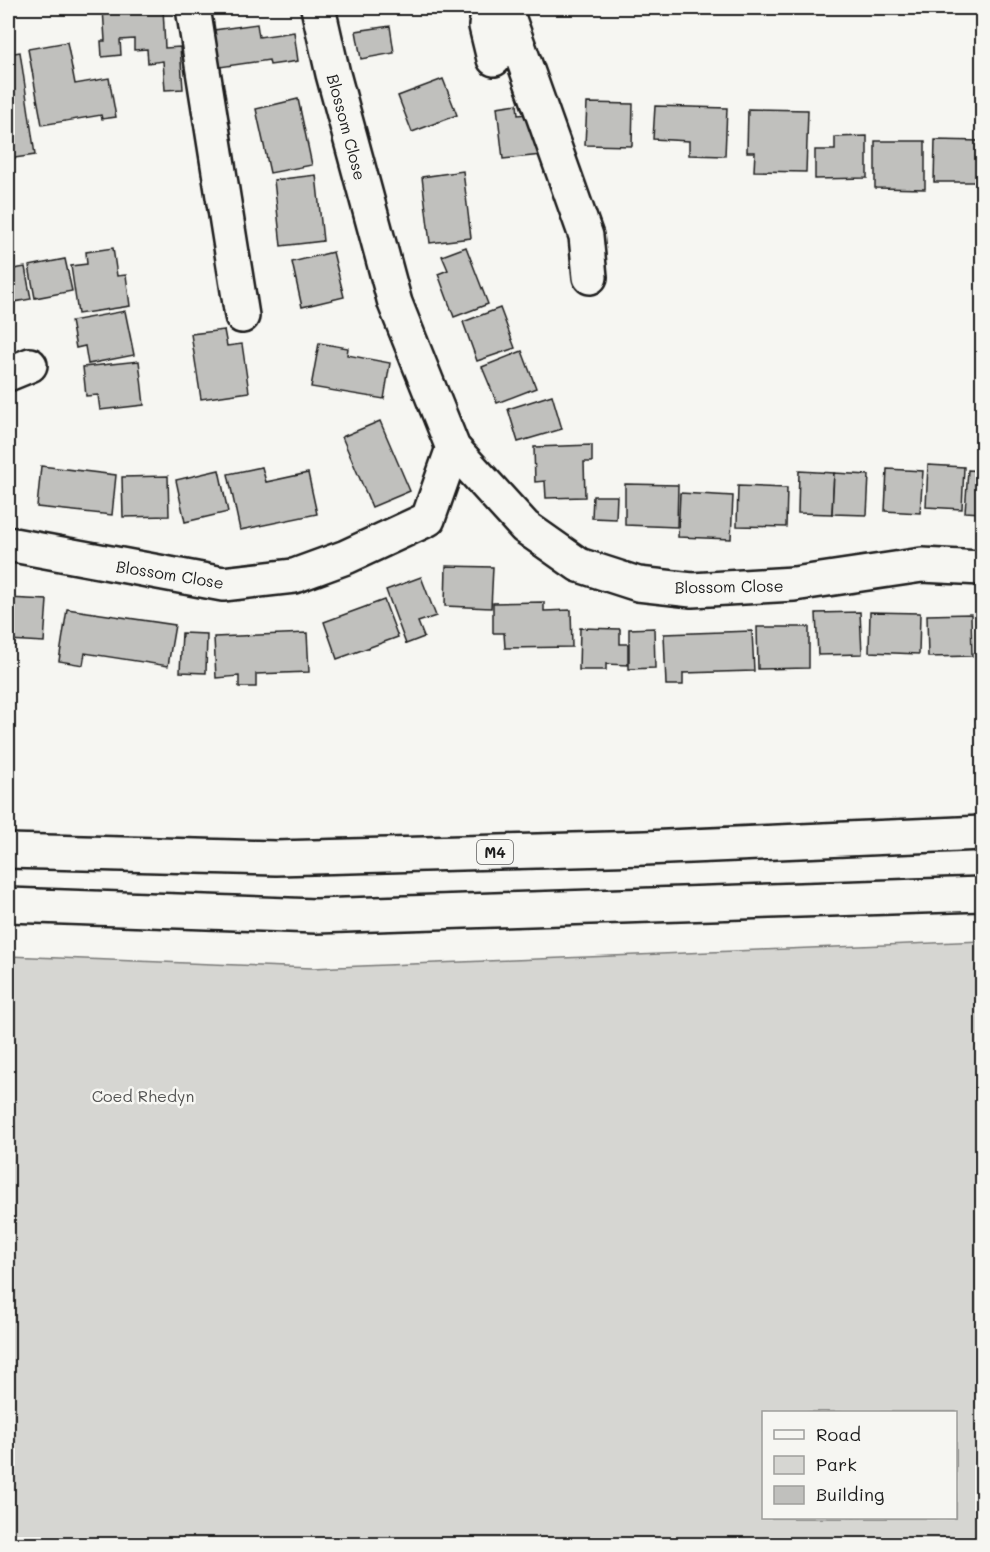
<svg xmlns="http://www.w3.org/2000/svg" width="990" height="1552" font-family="Mali,sans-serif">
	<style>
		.green { fill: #d6d6d2; stroke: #797977; stroke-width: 1.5; fill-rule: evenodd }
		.building { fill: #c0c0bd; stroke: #1c1c1c; stroke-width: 1.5 }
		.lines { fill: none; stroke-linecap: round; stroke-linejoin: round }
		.minor-casing { stroke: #1c1c1c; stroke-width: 38 }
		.highway-casing { stroke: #1c1c1c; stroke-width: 38 }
		.minor { stroke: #f6f6f2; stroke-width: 33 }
		.highway { stroke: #f6f6f2; stroke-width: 33 }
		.labels { text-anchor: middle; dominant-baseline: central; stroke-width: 5; stroke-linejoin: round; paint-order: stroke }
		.shield { fill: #f6f6f2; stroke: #5d5d5c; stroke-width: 1.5 }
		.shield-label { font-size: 15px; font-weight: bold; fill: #1c1c1c }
		.street-label { font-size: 16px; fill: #1c1c1c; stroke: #f6f6f2 }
		.park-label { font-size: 16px; fill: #545453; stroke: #f6f6f2 }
	</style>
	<rect width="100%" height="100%" fill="#f6f6f2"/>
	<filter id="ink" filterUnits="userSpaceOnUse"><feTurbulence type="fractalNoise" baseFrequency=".0167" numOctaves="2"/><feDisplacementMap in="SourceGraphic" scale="12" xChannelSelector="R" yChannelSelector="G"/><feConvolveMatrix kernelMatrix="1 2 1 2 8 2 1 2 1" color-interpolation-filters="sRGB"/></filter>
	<g filter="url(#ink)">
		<path class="green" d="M982,941V1544H8V956L312,968ZM764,1412H956V1518H764Z"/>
		<g class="building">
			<polygon points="103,8 163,8 165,48 180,47 183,89 165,90 163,61 148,63 147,49 134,50 134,39 120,40 121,55 102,57 101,41 105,41"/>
			<polygon points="257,24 259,37 294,32 298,61 270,65 269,60 213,68 207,31"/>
			<polygon points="390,26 394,53 361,59 356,31"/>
			<polygon points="67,42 75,84 109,78 116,117 102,119 101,115 42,125 28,49"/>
			<polygon points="20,52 35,155 8,159 8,54"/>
			<polygon points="443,79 457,115 412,132 398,96"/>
			<polygon points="298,99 312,165 270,173 256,109"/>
			<polygon points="587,103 633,104 632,146 585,145"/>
			<polygon points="517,104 518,115 538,113 542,155 503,159 497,107"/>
			<polygon points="655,106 727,108 725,156 689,155 689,141 653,139"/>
			<polygon points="748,109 808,110 806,172 754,171 755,152 747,152"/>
			<polygon points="867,136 867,178 815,179 815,150 835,150 835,137"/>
			<polygon points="935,140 982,141 982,182 934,182"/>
			<polygon points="875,141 925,141 925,189 875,188"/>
			<polygon points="463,171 471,238 430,243 422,177"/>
			<polygon points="316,175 323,241 281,246 274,180"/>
			<polygon points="466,247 488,304 454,317 438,274 448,270 442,256"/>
			<polygon points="113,248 117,276 126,275 130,306 78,314 71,266 87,264 86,252"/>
			<polygon points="333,252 344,297 302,307 292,262"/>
			<polygon points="65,259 72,291 35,298 29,266"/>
			<polygon points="25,267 31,299 8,303 8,270"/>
			<polygon points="500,308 515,348 477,361 463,322"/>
			<polygon points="125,311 134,355 88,364 85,346 76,348 71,321"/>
			<polygon points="224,330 227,346 242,344 249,392 201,399 191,334"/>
			<polygon points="319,343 348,348 347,355 390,363 384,399 311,387"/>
			<polygon points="522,351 536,388 497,403 482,367"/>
			<polygon points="139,361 144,405 100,410 98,395 86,396 83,367"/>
			<polygon points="552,395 562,429 518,442 508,409"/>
			<polygon points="380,421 410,491 372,507 342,437"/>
			<polygon points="592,445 592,462 584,462 585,497 546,498 545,481 535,482 534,447"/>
			<polygon points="928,465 964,467 962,509 926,507"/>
			<polygon points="41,466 116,475 112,515 37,507"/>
			<polygon points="262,467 266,482 308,473 317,514 240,530 228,474"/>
			<polygon points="887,469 923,471 920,513 885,511"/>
			<polygon points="219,470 228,512 185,522 176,480"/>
			<polygon points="968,470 982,471 982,513 965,512"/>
			<polygon points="799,471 834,473 832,514 798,513"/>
			<polygon points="834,473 869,475 867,515 832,514"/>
			<polygon points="168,476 169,516 123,517 122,477"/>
			<polygon points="625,484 678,485 677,527 625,525"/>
			<polygon points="738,486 787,488 786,527 737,526"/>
			<polygon points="680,493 733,496 731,539 678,537"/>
			<polygon points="593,496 617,496 616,519 592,518"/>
			<polygon points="446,566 493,567 491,608 445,606"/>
			<polygon points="421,577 436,616 418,622 424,637 406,644 386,590"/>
			<polygon points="8,598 47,600 44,642 8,640"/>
			<polygon points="384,600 398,637 337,659 324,622"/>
			<polygon points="544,602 544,611 571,610 572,647 505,648 504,633 493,633 493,603"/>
			<polygon points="67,609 175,625 168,666 85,653 83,665 59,661"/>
			<polygon points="860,612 862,654 818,655 816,613"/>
			<polygon points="870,612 920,613 919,654 869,652"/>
			<polygon points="971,614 972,656 928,657 927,615"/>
			<polygon points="757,627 809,627 809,668 758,669"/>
			<polygon points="580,628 620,629 620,644 628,644 628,665 606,664 606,670 579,670"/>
			<polygon points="654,628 655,668 629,669 629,629"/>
			<polygon points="752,631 754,671 683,673 683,685 666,685 664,634"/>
			<polygon points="182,633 207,634 206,673 180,672"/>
			<polygon points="307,633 309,672 256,674 256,687 239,687 239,676 216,678 214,637"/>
			<rect x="980" y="638" width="2" height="23"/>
		</g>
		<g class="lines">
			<g class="minor-casing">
				<g id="minor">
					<polyline points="193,8 242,316"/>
					<polyline points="318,8 333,74 395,303 453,448 525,527 579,565 638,584 692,590 794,584 922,565 982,568"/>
					<polyline points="489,8 486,26 494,59"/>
					<polyline points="505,8 586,236 590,277"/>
					<polyline points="8,374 30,365"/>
					<polyline points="8,544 223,584 294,576 346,557 428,519 453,448"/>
				</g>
			</g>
			<g class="highway-casing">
				<g id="highway">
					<polyline points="8,851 276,858 645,848 982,833"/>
					<polyline points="8,905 316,916 982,894"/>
				</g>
			</g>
			<use href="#minor" class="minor"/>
			<use href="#highway" class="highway"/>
		</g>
	</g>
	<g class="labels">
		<rect class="shield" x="477" y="840" width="36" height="24" rx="4.5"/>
		<g class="shield-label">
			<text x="495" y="852">M4</text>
		</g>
		<g class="street-label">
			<text transform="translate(347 127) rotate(75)">Blossom Close</text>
			<text transform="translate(170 574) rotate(9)">Blossom Close</text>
			<text transform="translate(729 586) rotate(-1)">Blossom Close</text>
		</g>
		<g class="park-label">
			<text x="143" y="1095">Coed Rhedyn</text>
		</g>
	</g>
	<rect width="990" height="1552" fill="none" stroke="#f6f6f2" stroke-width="30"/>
	<rect x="15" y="15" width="960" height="1522" fill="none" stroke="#1c1c1c" stroke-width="2" filter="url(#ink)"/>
	<rect x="762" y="1411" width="195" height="108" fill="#f6f6f2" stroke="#9f9f9c" stroke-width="1.5"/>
	<rect x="774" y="1430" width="30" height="9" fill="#f6f6f2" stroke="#9f9f9c" stroke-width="1.5"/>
	<text x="816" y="1441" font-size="18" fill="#1c1c1c">Road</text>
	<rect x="774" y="1456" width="30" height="18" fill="#d6d6d2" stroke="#9f9f9c" stroke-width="1.5"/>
	<text x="816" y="1471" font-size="18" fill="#1c1c1c">Park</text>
	<rect x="774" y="1486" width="30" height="18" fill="#c0c0bd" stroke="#9f9f9c" stroke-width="1.5"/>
	<text x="816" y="1501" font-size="18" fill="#1c1c1c">Building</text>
</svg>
